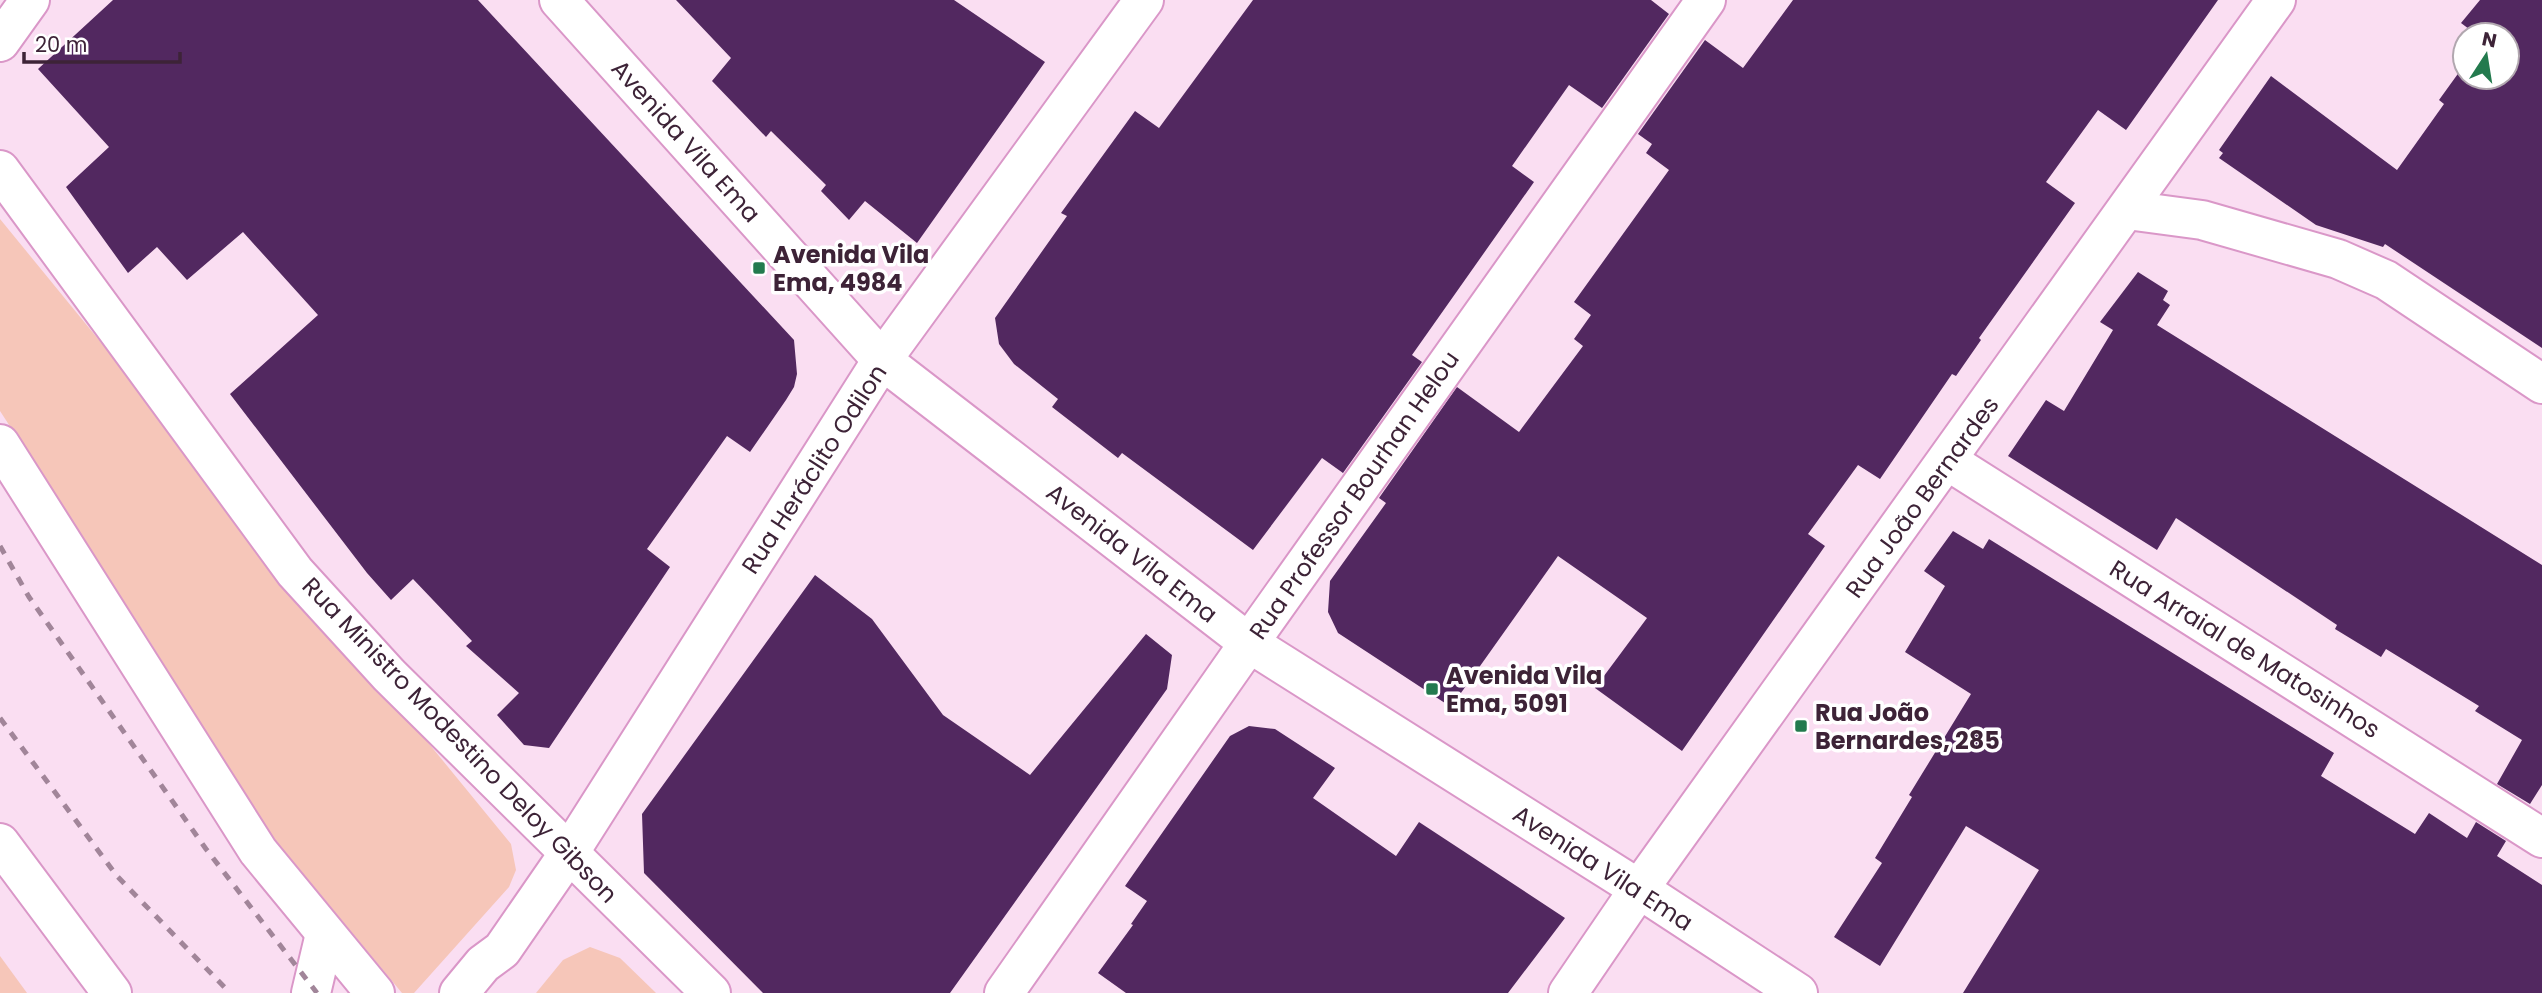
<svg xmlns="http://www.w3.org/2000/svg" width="2542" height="993" font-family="Poppins,sans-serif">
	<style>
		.green { fill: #f6c6b9 }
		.building { fill: #522860 }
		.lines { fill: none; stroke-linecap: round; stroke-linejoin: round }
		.street-casing { stroke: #da97c8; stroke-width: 42 }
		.secondary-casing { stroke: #da97c8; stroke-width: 42 }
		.primary-casing { stroke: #da97c8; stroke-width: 42 }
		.street { stroke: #fff; stroke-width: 38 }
		.secondary { stroke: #fff; stroke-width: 38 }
		.primary { stroke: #fff; stroke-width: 38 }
		.rail { stroke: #a18599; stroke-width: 5; stroke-dasharray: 9 9; stroke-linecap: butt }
		.poi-dot { fill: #237a4e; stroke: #fff; stroke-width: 2.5 }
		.labels { text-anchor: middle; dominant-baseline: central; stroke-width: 7; stroke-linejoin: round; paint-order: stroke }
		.street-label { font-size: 24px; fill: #3d2337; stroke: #fff }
		.poi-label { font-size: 24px; font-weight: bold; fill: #3d2337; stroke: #fff; text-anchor: start }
	</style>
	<rect width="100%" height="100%" fill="#fadef2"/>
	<g class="green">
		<polygon points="0,219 511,844 516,870 509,887 414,993 402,993 266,829 147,637 0,411"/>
		<polygon points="590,947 620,958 656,993 536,993 563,960"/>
		<polygon points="0,956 27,993 0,993"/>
	</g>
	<g class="building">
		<polygon points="113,0 478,0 794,340 797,374 794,387 786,400 750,452 727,436 647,549 670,567 549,748 524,745 497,715 519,693 466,646 472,641 413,579 391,600 367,573 230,394 318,315 243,232 187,280 157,247 128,273 66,187 109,147 38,69"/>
		<polygon points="676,0 954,0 1045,62 917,243 865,201 849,220 821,191 826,185 771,131 766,137 712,81 731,58"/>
		<polygon points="1253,0 1651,0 1669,14 1602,108 1569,85 1512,166 1534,182 1412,355 1422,362 1343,473 1322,458 1253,550 1122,453 1118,458 1052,407 1058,399 1014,364 999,344 995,318 1067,216 1061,213 1135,111 1159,128"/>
		<polygon points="1793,0 2218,0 2126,130 2098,110 2046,182 2075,203 1979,338 1981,340 1956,376 1952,374 1880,479 1858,465 1808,534 1825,546 1682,751 1595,688 1647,618 1558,556 1451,707 1338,633 1328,612 1330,581 1386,503 1379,498 1457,387 1519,432 1583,346 1574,339 1591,315 1574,302 1669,170 1646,153 1652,144 1638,134 1705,40 1743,68"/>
		<polygon points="2480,0 2542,0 2542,348 2385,244 2383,247 2316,225 2219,158 2223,153 2219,150 2271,76 2397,170 2444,104 2439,100 2465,64 2465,77 2507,77 2507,35 2477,35 2461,23"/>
		<polygon points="2138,272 2168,291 2163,300 2170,305 2157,325 2542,565 2542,785 2530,804 2497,784 2522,740 2475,711 2479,706 2386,649 2381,657 2335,629 2337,625 2176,518 2157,550 2008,456 2046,400 2064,411 2113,330 2100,322"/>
		<polygon points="1953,531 1983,549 1989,539 2334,753 2321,776 2415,834 2429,813 2467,838 2476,822 2506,841 2497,856 2542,885 2542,993 1963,993 2039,870 1966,826 1880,966 1834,937 1882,863 1875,858 1912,797 1909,795 1971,694 1905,652 1945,586 1924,571"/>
		<polygon points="815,575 872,619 943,715 1030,775 1146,634 1172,655 1167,689 950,993 763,993 644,873 642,814"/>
		<polygon points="1249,726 1275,729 1335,768 1313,798 1396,856 1419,822 1565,918 1508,993 1126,993 1098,973 1133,925 1131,924 1147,901 1125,886 1230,736"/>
	</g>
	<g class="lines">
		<g class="street-casing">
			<g id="street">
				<polyline points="0,42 30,0"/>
				<polyline points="0,170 295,572 389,675 711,993"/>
				<polyline points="2127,210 2202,220 2338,259 2386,280 2542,384"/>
				<polyline points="1948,461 2542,838"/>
				<polyline points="1004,993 1249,643 1706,0"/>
				<polyline points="1568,993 1639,889 2276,0"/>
			</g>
		</g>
		<g class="secondary-casing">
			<g id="secondary">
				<polyline points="559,0 882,360 1249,643 1639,889 1798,993"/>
				<polyline points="459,993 483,964 502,950 569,853 882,360 1144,0"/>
			</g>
		</g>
		<g class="primary-casing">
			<g id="primary">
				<polyline points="0,444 258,851 375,993"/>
				<polyline points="0,843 112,993"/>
				<polyline points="311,993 325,934"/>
			</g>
		</g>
		<use href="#street" class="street"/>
		<use href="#secondary" class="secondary"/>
		<use href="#primary" class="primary"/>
		<g class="rail">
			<polyline points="0,546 29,597 206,849 317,993"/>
			<polyline points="0,718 117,876 230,993"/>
		</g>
	</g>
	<g class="poi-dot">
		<rect x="752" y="261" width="14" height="14" rx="3.5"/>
		<rect x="1425" y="682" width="14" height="14" rx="3.5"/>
		<rect x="1794" y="719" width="14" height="14" rx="3.5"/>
	</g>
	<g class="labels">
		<g class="street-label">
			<text transform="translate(686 141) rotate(48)">Avenida Vila Ema</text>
			<text transform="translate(814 469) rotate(-57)">Rua Heráclito Odilon</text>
			<text transform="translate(1354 495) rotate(-55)">Rua Professor Bourhan Helou</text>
			<text transform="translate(1922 497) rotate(-54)">Rua João Bernardes</text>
			<text transform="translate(1132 553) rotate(38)">Avenida Vila Ema</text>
			<text transform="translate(2245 649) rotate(32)">Rua Arraial de Matosinhos</text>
			<text transform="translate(460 740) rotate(46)">Rua Ministro Modestino Deloy Gibson</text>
			<text transform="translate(1603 868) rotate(33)">Avenida Vila Ema</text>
		</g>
		<g class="poi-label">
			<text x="773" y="254">Avenida Vila<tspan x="773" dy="28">Ema, 4984</tspan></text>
			<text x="1446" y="675">Avenida Vila<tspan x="1446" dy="28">Ema, 5091</tspan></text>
			<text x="1815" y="712">Rua João<tspan x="1815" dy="28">Bernardes, 285</tspan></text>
		</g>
	</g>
	<g transform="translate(2486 56) rotate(12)"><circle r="33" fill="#ffffff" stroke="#b1a7af" stroke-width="2"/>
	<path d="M0-5L12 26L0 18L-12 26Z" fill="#237a4e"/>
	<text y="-10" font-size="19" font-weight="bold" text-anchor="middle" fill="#3d2337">N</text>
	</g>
	<path d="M24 52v10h156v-10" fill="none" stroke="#3d2337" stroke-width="3.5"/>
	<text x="35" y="52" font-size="21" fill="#3d2337" stroke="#ffffff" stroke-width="5" paint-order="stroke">20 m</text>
</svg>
